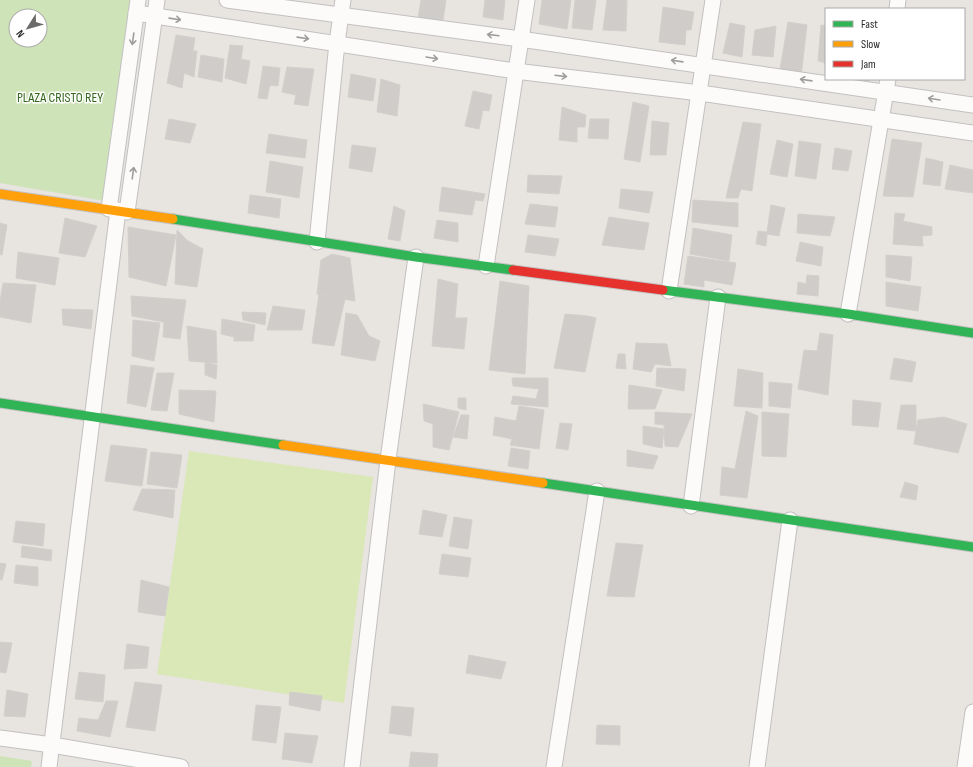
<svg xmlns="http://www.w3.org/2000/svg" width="973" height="767" font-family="'Sofia Sans Condensed',sans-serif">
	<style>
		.green { fill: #cee3b8; fill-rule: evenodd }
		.pitch { fill: #dae7b6 }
		.building { fill: #cfccc9; stroke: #d3cfcc }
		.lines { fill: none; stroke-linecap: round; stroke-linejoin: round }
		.street-casing { stroke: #c2c1c1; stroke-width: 17 }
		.fast-casing { stroke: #c2c1c1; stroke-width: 11 }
		.slow-casing { stroke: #c2c1c1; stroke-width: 11 }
		.jam-casing { stroke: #c2c1c1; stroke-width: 11 }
		.street { stroke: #fcfbfa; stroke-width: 15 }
		.fast { stroke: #30b455; stroke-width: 9 }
		.slow { stroke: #ff9f0a; stroke-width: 9 }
		.jam { stroke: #e5322d; stroke-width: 9 }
		.oneway { stroke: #9e9d9c }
		.labels { text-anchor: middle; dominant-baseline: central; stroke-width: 3; stroke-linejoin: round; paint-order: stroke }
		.park-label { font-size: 14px; fill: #32661a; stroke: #fff }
	</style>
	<rect width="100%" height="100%" fill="#e8e4e0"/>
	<g class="green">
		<path d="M0,0H133L105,201L0,183ZM16,16H40V40H16Z"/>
		<polygon points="0,756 32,761 31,767 0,767"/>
	</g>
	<polygon class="pitch" points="189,451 373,477 344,703 157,674"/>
	<g class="building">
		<polygon points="421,0 446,0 443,20 418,18"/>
		<polygon points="485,0 505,0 503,20 483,17"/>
		<polygon points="542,0 571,0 567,29 539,24"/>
		<polygon points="575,0 596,0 592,30 572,28"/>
		<polygon points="607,0 627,0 626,31 603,30"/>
		<polygon points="663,7 694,12 691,30 686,30 685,45 659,42"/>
		<polygon points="788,22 807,25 801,77 779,75"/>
		<polygon points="730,23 745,26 742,57 723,53"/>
		<polygon points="821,25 826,26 826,63 818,61"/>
		<polygon points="776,26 773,57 752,55 755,30"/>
		<polygon points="176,35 195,38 193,51 197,51 194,77 184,73 182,88 167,83"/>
		<polygon points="230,45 243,46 241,59 250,61 246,84 225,78"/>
		<polygon points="201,55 224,59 222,82 198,77"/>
		<polygon points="263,66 280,68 278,86 270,85 267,99 258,98"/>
		<polygon points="287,67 314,69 308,106 294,104 296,95 282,92"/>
		<polygon points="351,74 376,79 373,101 348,97"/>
		<polygon points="381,79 400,85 397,116 377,112"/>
		<polygon points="841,79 869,79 868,86"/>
		<polygon points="473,91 492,95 489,111 483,110 479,129 465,126"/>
		<polygon points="633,102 649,106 640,162 624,159"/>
		<polygon points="562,107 586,115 585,127 577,127 577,142 559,140"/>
		<polygon points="169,119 196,124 190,143 165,139"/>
		<polygon points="590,119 609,119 608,139 588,138"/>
		<polygon points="652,121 669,123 666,155 650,155"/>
		<polygon points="743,122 761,124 752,191 741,189 738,198 726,198"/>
		<polygon points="269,134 307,140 305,158 266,153"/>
		<polygon points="892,139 922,143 913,197 883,196"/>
		<polygon points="777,140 793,144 787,177 770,174"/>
		<polygon points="799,141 821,144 816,179 795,176"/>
		<polygon points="352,145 376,148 372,172 349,168"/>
		<polygon points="835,148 852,151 848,171 832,169"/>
		<polygon points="926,158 943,162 940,186 923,184"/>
		<polygon points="270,161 303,167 299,198 266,192"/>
		<polygon points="950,165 973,170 973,193 945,189"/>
		<polygon points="528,175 562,176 559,194 527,192"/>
		<polygon points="442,187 485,194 483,201 475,200 472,215 439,211"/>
		<polygon points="621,189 653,192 649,213 619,208"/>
		<polygon points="250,195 281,199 279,218 248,213"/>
		<polygon points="693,200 738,203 738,227 692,222"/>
		<polygon points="530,204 558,207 555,227 525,224"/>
		<polygon points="771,205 785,208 779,236 767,234 766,246 756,244 758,231 767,232"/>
		<polygon points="394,206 405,211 400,241 388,239"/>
		<polygon points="895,213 905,214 903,221 932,227 932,235 922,236 923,246 893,244"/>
		<polygon points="798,214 835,217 830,236 797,233"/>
		<polygon points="609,217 649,223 644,250 602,245"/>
		<polygon points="65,218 97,226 85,257 59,253"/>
		<polygon points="437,220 458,223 458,242 434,238"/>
		<polygon points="0,223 7,225 2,255 0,254"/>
		<polygon points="128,227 176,235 166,286 129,277"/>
		<polygon points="693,228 732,235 729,261 690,254"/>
		<polygon points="177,230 188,241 203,249 197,287 175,284"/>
		<polygon points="528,235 559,239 555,256 525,252"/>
		<polygon points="800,242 823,247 821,266 796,261"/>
		<polygon points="18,252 59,258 55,285 16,278"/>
		<polygon points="332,254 350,258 355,301 317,294 321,260"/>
		<polygon points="886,255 912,257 910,281 886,277"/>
		<polygon points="688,256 736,263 732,285 704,280 704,287 684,284"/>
		<polygon points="807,275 819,276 818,296 797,294 798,282 806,284"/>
		<polygon points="438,279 458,284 455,318 467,318 464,349 432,346"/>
		<polygon points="500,281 529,286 525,374 489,370"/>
		<polygon points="886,282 921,287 918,311 886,306"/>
		<polygon points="3,283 36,285 31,323 0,317 0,301"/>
		<polygon points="319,294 345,299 334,346 312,343"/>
		<polygon points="131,296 186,300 180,339 163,337 164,322 132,316"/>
		<polygon points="273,306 305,310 302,330 267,330"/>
		<polygon points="62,309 93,310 91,329 63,325"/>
		<polygon points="242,312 266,313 265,325 243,320"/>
		<polygon points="346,313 357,315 369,336 380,341 375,361 341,355"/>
		<polygon points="565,314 588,316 596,318 585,372 554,368"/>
		<polygon points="222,319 255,325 253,341 234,341 234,337 221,334"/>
		<polygon points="133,320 160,323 154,361 132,356"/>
		<polygon points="187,326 216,331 217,363 189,361"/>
		<polygon points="820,333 833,335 828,395 798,389 804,350 817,351"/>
		<polygon points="636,343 667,344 671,366 655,364 651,372 633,369"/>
		<polygon points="618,354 625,354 626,369 616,368"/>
		<polygon points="894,358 916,362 912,382 890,379"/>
		<polygon points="205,362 217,365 216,379 205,375"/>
		<polygon points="131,365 154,368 146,407 127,403"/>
		<polygon points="657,368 686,369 684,391 656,386"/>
		<polygon points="738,369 763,373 762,408 734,406"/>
		<polygon points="157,373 174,373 167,411 151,410"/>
		<polygon points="512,378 548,378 548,407 511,404 513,396 536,399 539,389 513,386"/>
		<polygon points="769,382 792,384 790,408 769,406"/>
		<polygon points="629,385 662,390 655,409 628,409"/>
		<polygon points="179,390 216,391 214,422 179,414"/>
		<polygon points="458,398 466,398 466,410 458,408"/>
		<polygon points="853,400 881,403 878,427 852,425"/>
		<polygon points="423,404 459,412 449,450 433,447 433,424 424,421"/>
		<polygon points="901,405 916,405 916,431 897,429"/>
		<polygon points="519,406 544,410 539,449 510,445 512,439 493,435 495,417 516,421"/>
		<polygon points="746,411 758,416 747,498 720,495 722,467 735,469"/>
		<polygon points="655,412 692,414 678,447 665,446 664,425 655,424"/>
		<polygon points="762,412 789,414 786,457 762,456"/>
		<polygon points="461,415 469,415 467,439 453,437"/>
		<polygon points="944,417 967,424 958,453 914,444 918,420"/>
		<polygon points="560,423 572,424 568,450 556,448"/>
		<polygon points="643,426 664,429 662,448 643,444"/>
		<polygon points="111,445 147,449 142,486 105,481"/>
		<polygon points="511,448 530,451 528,469 508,466"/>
		<polygon points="627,450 658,456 653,469 627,466"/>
		<polygon points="151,452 182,455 177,488 147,484"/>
		<polygon points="905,482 918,486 916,500 900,497"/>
		<polygon points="142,489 175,490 173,518 133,510"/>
		<polygon points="423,510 447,515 442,537 419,534"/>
		<polygon points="454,517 472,520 468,549 449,546"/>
		<polygon points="16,521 45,524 43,546 13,542"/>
		<polygon points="616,543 643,545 634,597 607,596"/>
		<polygon points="22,546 52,550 51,561 21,557"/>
		<polygon points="442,554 471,558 468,577 439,574"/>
		<polygon points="0,563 6,564 2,580 0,580"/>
		<polygon points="16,565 38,567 38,586 14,583"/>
		<polygon points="141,580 169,587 165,616 138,612"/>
		<polygon points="0,642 12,643 6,673 0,672"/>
		<polygon points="127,644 149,647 147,668 124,669"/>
		<polygon points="469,655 506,662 501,679 466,673"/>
		<polygon points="79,672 105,675 103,702 75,699"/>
		<polygon points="135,682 162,685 155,731 126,727"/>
		<polygon points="7,690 28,694 25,717 4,716"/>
		<polygon points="290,692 322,696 320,711 289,705"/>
		<polygon points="106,701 118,701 110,737 77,731 79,718 98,720"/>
		<polygon points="256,705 281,707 276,743 252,740"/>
		<polygon points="392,706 414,708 411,736 389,733"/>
		<polygon points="597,725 620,726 620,745 596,744"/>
		<polygon points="285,733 318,736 312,763 282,759"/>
		<polygon points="411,752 438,754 437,767 409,767"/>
	</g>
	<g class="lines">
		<g class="street-casing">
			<g id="street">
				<polyline points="227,0 520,39 973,105"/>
				<polyline points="897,9 898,0"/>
				<polyline points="136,13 515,71 700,93 973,133"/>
				<polyline points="109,209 138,0"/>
				<polyline points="127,212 157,0"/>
				<polyline points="317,242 337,43 343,0"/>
				<polyline points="486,266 527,0"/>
				<polyline points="669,291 713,0"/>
				<polyline points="848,314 888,79"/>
				<polyline points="691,506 718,297"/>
				<polyline points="0,738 52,745 181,767"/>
				<polyline points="49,767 118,210"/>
				<polyline points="352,767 388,460 416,257"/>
				<polyline points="554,767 597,491"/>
				<polyline points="757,767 790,520"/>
				<polyline points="965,767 973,712"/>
			</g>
		</g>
		<g class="fast-casing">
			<g id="fast">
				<polyline points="173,219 416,257 513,270"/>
				<polyline points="663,290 848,314 973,333"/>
				<polyline points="0,403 283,445"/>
				<polyline points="543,483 973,547"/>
			</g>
		</g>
		<g class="slow-casing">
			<g id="slow">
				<polyline points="0,194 173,219"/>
				<polyline points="283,445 543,483"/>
			</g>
		</g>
		<g class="jam-casing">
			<polyline id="jam" points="513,270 663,290"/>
		</g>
		<use href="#street" class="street"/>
		<use href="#fast" class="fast"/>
		<use href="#slow" class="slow"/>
		<use href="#jam" class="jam"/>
	</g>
	<defs><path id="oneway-shaft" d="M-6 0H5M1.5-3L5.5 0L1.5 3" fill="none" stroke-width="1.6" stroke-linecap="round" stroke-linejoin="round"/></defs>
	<g class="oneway">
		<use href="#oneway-shaft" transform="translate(175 19) rotate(8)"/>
		<use href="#oneway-shaft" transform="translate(493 35) rotate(-173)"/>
		<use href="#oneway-shaft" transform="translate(303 38) rotate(8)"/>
		<use href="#oneway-shaft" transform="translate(133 39) rotate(98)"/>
		<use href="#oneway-shaft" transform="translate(432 58) rotate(9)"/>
		<use href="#oneway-shaft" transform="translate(677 61) rotate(-172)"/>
		<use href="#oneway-shaft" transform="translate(561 76) rotate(7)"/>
		<use href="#oneway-shaft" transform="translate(806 80) rotate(-172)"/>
		<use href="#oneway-shaft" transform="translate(934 99) rotate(-171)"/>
		<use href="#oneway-shaft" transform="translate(133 173) rotate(-82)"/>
	</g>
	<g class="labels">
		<g class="park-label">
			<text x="60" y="97">PLAZA CRISTO REY</text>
		</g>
	</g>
	<rect x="825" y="8" width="140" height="72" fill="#ffffff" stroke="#aaaaaa"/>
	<rect x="833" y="21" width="20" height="6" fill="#30b455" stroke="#aaaaaa"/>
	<text x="861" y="28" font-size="12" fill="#2a2a2a">Fast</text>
	<rect x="833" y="41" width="20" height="6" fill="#ff9f0a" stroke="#aaaaaa"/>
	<text x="861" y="48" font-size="12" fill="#2a2a2a">Slow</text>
	<rect x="833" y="61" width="20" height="6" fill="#e5322d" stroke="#aaaaaa"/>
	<text x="861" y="68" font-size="12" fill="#2a2a2a">Jam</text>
	<g transform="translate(28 28) rotate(233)"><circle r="19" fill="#ffffff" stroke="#aaaaaa"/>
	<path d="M0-3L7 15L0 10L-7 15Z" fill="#6c6b6a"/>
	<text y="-6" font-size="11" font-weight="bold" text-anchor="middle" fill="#2a2a2a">N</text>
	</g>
</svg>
